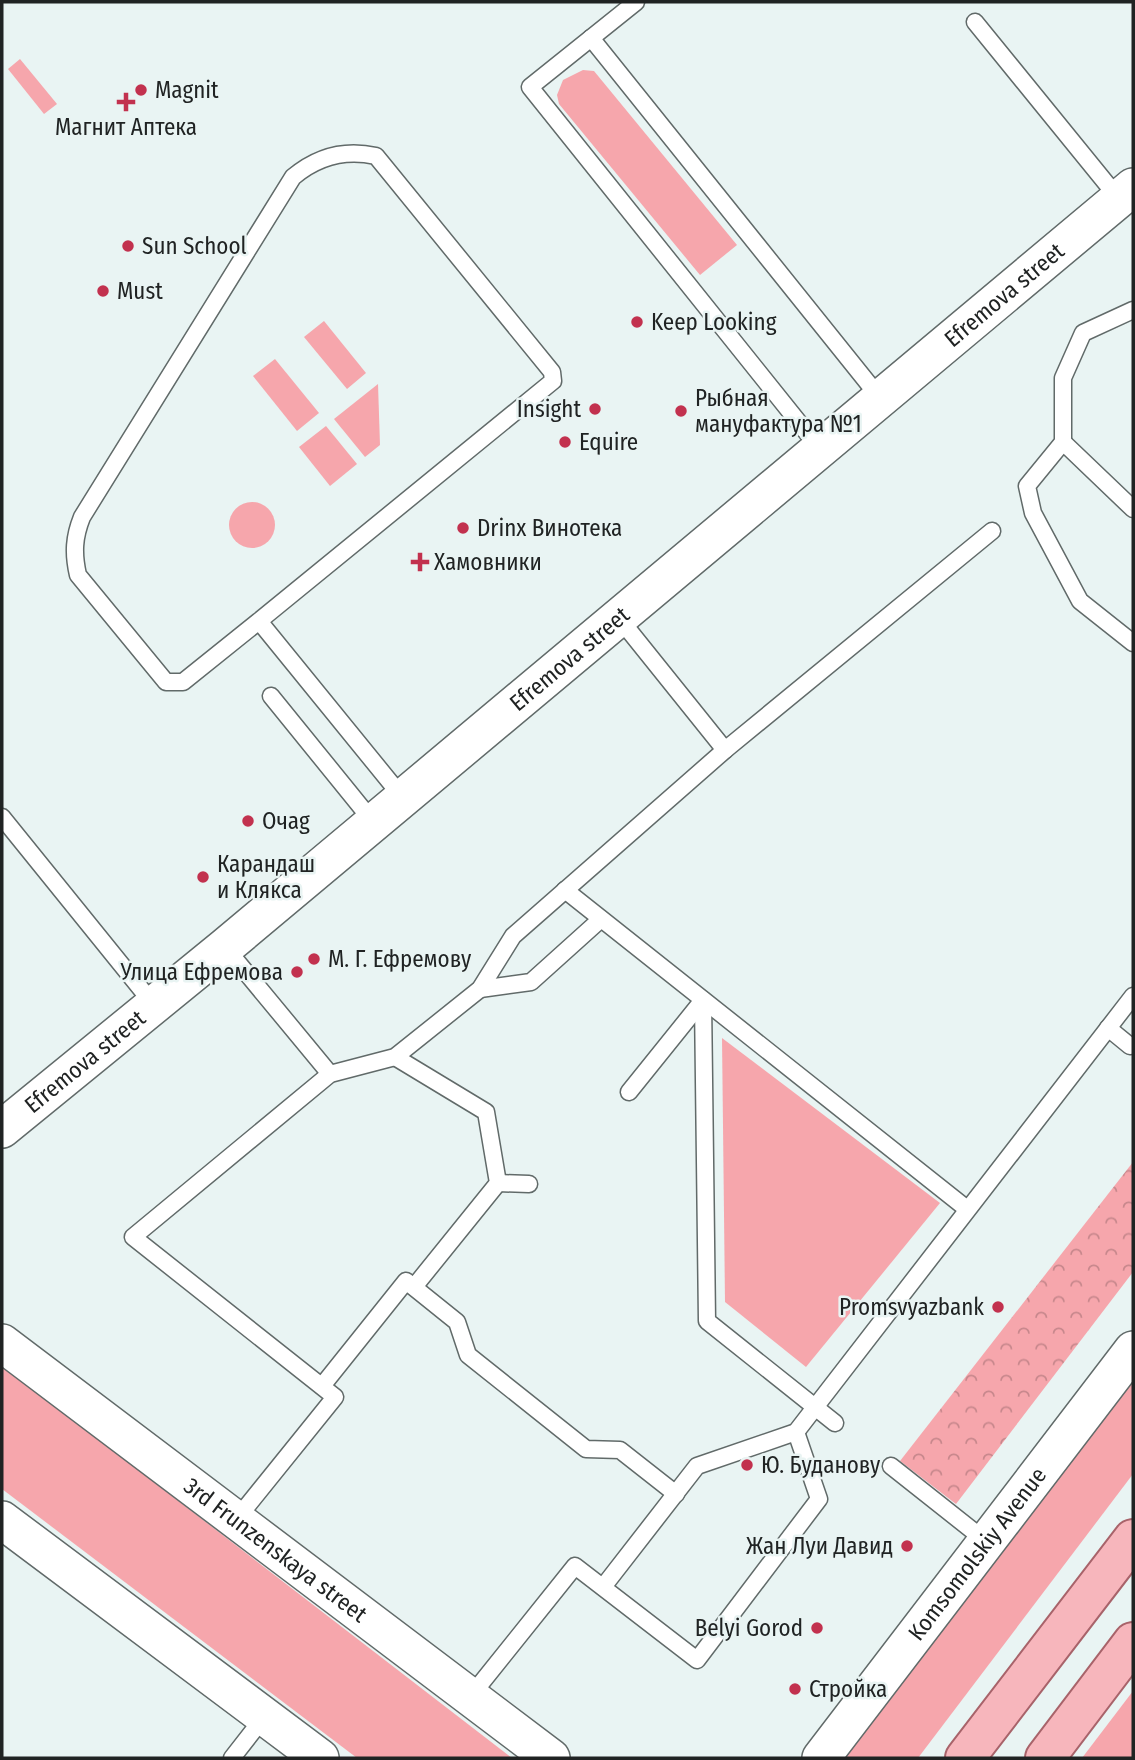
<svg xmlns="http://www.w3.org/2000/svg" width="1135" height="1760" font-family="'Fira Sans Condensed',sans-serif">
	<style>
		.green { fill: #f6a6ac }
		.forest { fill: url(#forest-crowns) }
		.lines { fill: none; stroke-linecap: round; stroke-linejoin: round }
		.service-casing { stroke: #616a69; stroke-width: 19 }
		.tertiary-casing { stroke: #616a69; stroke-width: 40 }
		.primary-casing { stroke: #a8636a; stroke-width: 42 }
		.service { stroke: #fff; stroke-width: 16 }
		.tertiary { stroke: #fff; stroke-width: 37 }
		.primary { stroke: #f7b6bc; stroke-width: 38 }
		.poi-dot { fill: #c2314e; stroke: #e9f4f3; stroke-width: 2.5 }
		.labels { text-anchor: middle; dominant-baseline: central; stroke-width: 5; stroke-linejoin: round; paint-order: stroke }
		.poi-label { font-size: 23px; fill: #202323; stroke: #e9f4f3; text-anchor: start }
		.street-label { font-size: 23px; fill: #202323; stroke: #e9f4f3 }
	</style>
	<defs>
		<pattern id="forest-crowns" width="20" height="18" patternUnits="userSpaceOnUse" patternTransform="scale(1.75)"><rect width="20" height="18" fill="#f6a6ac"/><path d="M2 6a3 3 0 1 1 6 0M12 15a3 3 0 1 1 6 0" fill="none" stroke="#c7878c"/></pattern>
	</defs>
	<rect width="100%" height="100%" fill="#e9f4f3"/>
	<g class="green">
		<polygon points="20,59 57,104 44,114 8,69"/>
		<polygon points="583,70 594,71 737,245 700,275 559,104 557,95 563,80"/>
		<polygon points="324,321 366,373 347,389 304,337"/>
		<polygon points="275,359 319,413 297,431 253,376"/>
		<polygon points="378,384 380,445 365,457 334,419"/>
		<polygon points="326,426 357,464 330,486 299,447"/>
		<circle cx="252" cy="525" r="23"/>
		<polygon points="722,1038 940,1203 806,1367 725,1302"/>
		<polygon points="2,1365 512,1758 357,1758 2,1489"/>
		<polygon points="1133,1378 1133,1474 918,1758 842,1758"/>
		<polygon points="1133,1691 1133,1758 1082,1758"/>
	</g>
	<polygon class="forest" points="1133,1162 1133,1272 956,1504 900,1461"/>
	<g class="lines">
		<g class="service-casing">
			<g id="service">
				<polyline points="636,2 530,87 820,449"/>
				<polyline points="975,22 1119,199"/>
				<polyline points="591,38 880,398"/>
				<polyline points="1133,310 1083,333 1063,378 1063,442 1027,486 1033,513 1080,601 1133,643"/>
				<polyline points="1063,442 1133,509"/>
				<polyline points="619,618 725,750"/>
				<path d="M259,621L553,381L552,372L376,156C345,149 318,156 293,177L82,517C74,537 73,553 78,575L166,682H183L259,621L403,798"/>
				<polyline points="271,696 374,823"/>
				<polyline points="2,817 154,1005"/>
				<polyline points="565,890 967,1209"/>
				<polyline points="225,947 330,1074"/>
				<polyline points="480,989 531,982 601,919"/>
				<polyline points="703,1000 707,1321 835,1423"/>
				<polyline points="1108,1028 1130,1046"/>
				<polyline points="395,1057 486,1112 498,1183 414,1287"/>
				<polyline points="629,1092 703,1000"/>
				<polyline points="498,1183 529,1184"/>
				<polyline points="322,1386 406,1281 457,1322 468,1355 586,1449 620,1450 676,1494"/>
				<polyline points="891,1466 987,1542"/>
				<polyline points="235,1521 335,1397 133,1237 330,1074 395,1057 480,989 513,936 725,750 992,531"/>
				<polyline points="603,1587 697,1466 796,1432 1133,996"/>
				<polyline points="470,1697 575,1566 697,1660 819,1499 796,1432"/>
				<polyline points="232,1758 264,1717"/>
			</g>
		</g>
		<g class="tertiary-casing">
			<g id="tertiary">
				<path id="s1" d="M2,1129L225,947L1133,187"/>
				<path id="s2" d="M2,1343L551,1758"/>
				<polyline points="2,1520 320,1758"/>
				<path id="s3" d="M821,1758L1133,1350"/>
			</g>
		</g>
		<g class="primary-casing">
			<g id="primary">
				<polyline points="965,1758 1133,1539"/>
				<polyline points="1045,1758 1133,1642"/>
			</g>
		</g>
		<use href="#service" class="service"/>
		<use href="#tertiary" class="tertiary"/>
		<use href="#primary" class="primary"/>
	</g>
	<g class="poi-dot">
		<circle cx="141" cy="90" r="7"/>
		<path d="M122.5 91.5h7v7h7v7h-7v7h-7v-7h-7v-7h7z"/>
		<circle cx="128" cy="246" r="7"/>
		<circle cx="103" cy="291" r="7"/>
		<circle cx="637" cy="322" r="7"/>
		<circle cx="595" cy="409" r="7"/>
		<circle cx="681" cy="411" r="7"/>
		<circle cx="565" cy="442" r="7"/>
		<circle cx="463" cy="528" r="7"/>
		<path d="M416.5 551.5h7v7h7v7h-7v7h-7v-7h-7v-7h7z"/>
		<circle cx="248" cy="821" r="7"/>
		<circle cx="203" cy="877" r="7"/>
		<circle cx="314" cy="959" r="7"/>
		<circle cx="297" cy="972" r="7"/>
		<circle cx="998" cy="1307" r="7"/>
		<circle cx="747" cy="1465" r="7"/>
		<circle cx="907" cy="1546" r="7"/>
		<circle cx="817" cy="1628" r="7"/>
		<circle cx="795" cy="1689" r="7"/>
	</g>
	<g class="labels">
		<g class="poi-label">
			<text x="155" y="90">Magnit</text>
			<text x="126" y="127" text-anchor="middle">Магнит Аптека</text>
			<text x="142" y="246">Sun School</text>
			<text x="117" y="291">Must</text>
			<text x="651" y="322">Keep Looking</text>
			<text x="695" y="398">Рыбная<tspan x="695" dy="26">мануфактура №1</tspan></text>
			<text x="581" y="409" text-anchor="end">Insight</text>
			<text x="579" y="442">Equire</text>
			<text x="477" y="528">Drinx Винотека</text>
			<text x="434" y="562">Хамовники</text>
			<text x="262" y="821">Очаg</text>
			<text x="217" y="864">Карандаш<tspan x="217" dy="26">и Клякса</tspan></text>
			<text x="328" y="959">М. Г. Ефремову</text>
			<text x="283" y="972" text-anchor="end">Улица Ефремова</text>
			<text x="984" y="1307" text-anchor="end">Promsvyazbank</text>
			<text x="761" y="1465">Ю. Буданову</text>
			<text x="893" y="1546" text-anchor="end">Жан Луи Давид</text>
			<text x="803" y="1628" text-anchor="end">Belyi Gorod</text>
			<text x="809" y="1689">Стройка</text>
		</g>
		<g class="street-label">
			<text stroke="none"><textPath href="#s1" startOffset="1304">Efremova street</textPath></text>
			<text stroke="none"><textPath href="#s1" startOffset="737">Efremova street</textPath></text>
			<text stroke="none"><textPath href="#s1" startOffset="107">Efremova street</textPath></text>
			<text stroke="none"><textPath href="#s2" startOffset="343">3rd Frunzenskaya street</textPath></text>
			<text stroke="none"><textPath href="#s3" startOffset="257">Komsomolskiy Avenue</textPath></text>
		</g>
	</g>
	<rect width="1135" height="1760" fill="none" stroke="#202323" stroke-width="7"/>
</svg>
